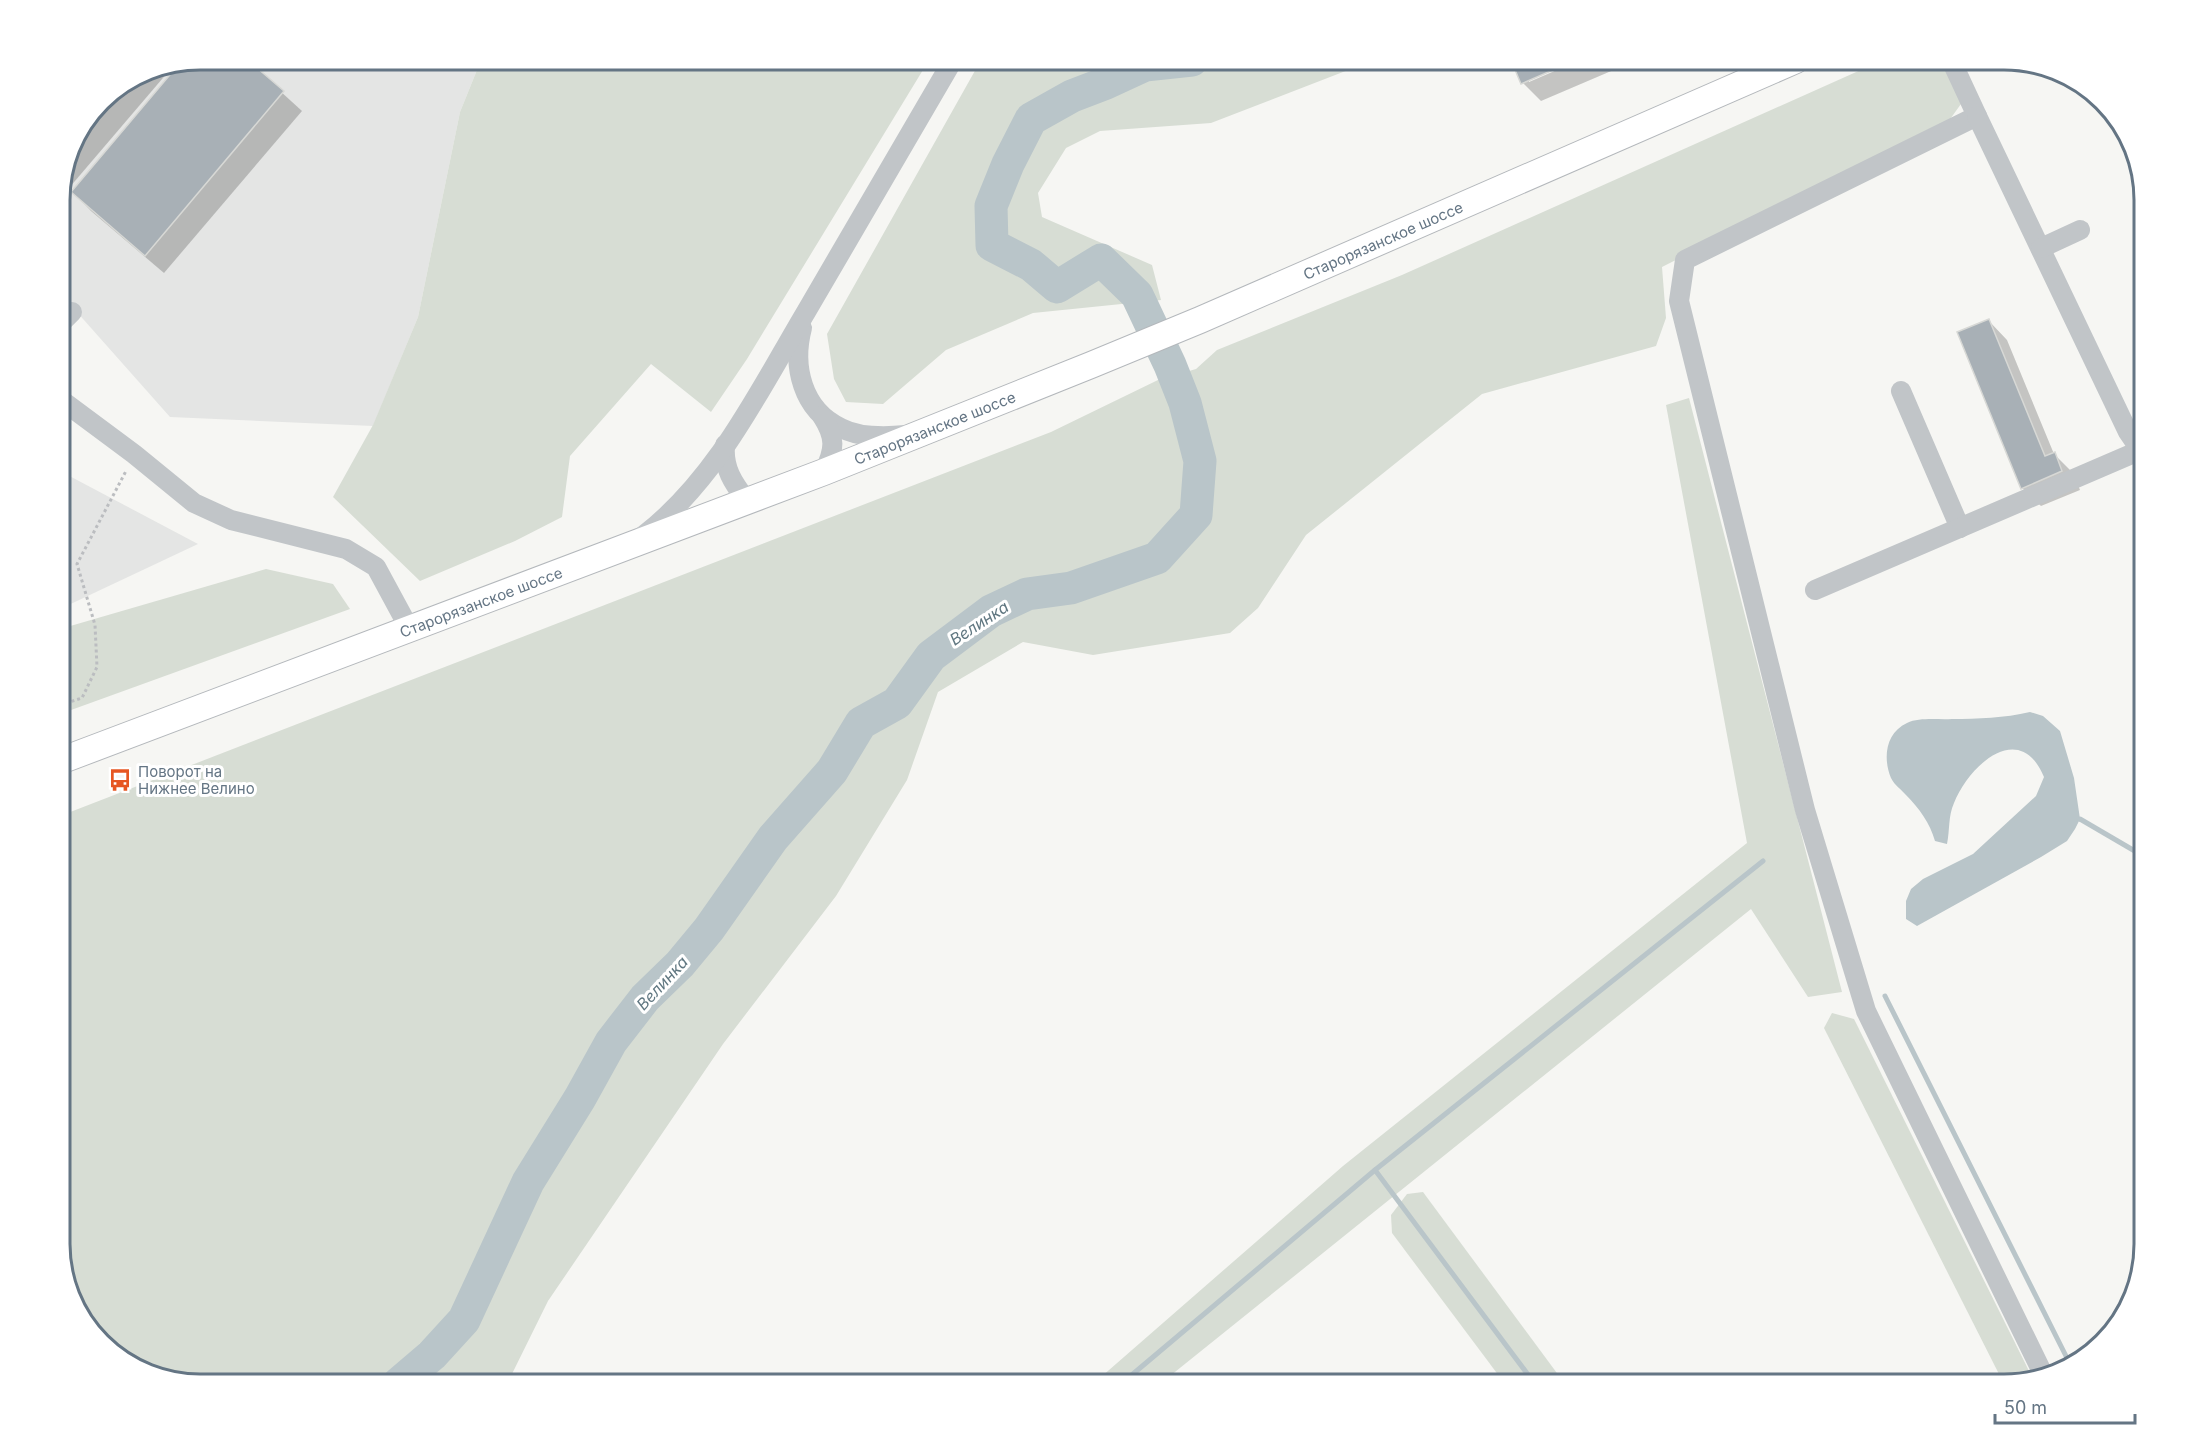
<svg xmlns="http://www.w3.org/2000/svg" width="2205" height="1444" font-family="Inter,sans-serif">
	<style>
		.built { fill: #e4e5e4 }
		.green { fill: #d7ddd4 }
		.water { fill: #b9c5c9 }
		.shadow { fill: #0003 }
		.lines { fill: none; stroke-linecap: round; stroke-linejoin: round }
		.stream { stroke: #b9c5c9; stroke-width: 5 }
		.river { stroke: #b9c5c9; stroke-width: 33 }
		.building { fill: #a8b0b6; stroke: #d7d8d5; stroke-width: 1.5 }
		.major-casing { stroke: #b4b8bc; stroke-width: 28 }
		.path { stroke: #bbbdc0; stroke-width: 3; stroke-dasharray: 3 3; stroke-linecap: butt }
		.minor { stroke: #c1c5c8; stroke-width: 20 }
		.major { stroke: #fff; stroke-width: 26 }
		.labels { text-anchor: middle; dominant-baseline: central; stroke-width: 6; stroke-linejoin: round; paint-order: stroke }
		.street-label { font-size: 15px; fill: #647584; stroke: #fff }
		.poi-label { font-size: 15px; fill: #647584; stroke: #fff; text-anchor: start }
		.water-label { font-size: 16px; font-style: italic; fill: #607781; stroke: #fff }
		.rim { fill: none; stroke: #647584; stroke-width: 3 }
	</style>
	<rect width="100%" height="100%" fill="#f6f6f3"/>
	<g class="built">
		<polygon points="201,60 481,60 460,112 418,317 373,426 170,417 60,293 60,192 71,147 101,101 147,71"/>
		<polygon points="60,471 198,544 60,609"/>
	</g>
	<g class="green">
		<polygon points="481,60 929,60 747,359 711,412 651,364 570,456 562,517 515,541 420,581 333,497 373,425 418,317 460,112"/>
		<polygon points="981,60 1374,60 1211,123 1100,131 1066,148 1038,193 1042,217 1152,265 1161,300 1033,313 946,350 883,404 846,402 834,379 827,334"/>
		<polygon points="1883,60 1942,60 1966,97 1948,122 1662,267 1666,318 1656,346 1482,394 1306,535 1258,608 1230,633 1093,655 1023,642 938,692 907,780 836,896 723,1044 548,1301 507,1384 201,1384 123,1360 79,1313 60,1252 60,816 1051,432 1158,380 1196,369 1217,350 1402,275"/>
		<polygon points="1689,398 1842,992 1808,997 1751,909 1160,1384 1093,1384 1343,1166 1747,843 1666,405"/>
		<polygon points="266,569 333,584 350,609 60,714 60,629"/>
		<polygon points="1832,1013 1854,1019 2032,1377 2004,1384 1824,1028"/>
		<polygon points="1423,1192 1565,1384 1505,1384 1392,1233 1391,1215 1407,1194"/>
	</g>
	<path class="water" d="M2030,712L2043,716L2060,731L2074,778L2080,819L2075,829L2067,841L2041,857L1917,926L1906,919V901L1911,889L1923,879L1973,854L2036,796L2044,777C2020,719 1969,765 1954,803C1948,816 1950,830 1947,844L1935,841C1930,823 1919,808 1906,795C1901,789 1895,786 1891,778C1883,759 1885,733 1907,723C1920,717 1938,720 1952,719C1978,719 2004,718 2030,712Z"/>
	<g class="shadow">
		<polygon points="201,60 246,60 302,111 164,273 91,211 73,192 182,64"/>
		<polygon points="1513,60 1572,60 1529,79 1529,82 1580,60 1637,60 1541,101 1523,83"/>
		<polygon points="174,65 69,188 62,182 71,147 101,101 147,71"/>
		<polygon points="1989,321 2007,340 2054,454 2073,473 2080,490 2041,506 2022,488"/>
	</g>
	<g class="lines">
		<g class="stream">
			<polyline points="2080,819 2145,857"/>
			<polyline points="1885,996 2071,1366"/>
			<polyline points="1375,1170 1535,1384"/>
			<polyline points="1121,1384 1375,1170 1763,861"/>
		</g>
		<polyline class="river" points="398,1384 432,1355 464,1320 528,1182 580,1098 611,1042 645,998 680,964 709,929 773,838 832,771 861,723 897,703 931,656 991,611 1027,594 1071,588 1157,558 1196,515 1200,461 1185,403 1170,365 1137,295 1101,260 1057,287 1031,265 992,245 991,206 1008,164 1031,119 1072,96 1106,83 1145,65 1192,60"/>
	</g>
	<g class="building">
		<polygon points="201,60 248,60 284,91 145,256 71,192 179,64"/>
		<polygon points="1511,60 1576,60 1521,84"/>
		<polygon points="1989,319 2045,456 2055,452 2062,471 2021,489 1957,332"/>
	</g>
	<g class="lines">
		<g class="major-casing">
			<g id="major">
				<path id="s1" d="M60,761L824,472L1091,365L1200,320L1796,60"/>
			</g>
		</g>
		<polyline class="path" points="60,705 82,698 97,667 95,625 77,564 126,471"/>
		<g class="minor">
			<polyline points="1951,60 1977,116 1685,260 1679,301 1805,810 1866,1011 2043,1374"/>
			<polyline points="1977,116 2128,432 2145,457"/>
			<polyline points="2041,248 2080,230"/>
			<polyline points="60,324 72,312"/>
			<path d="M802,328C792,366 802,410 841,428C860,438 885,437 906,435"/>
			<polyline points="1901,391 1960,528"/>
			<polyline points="60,399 134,454 194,503 231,520 346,549 376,567 409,628"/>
			<path d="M822,416C836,438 835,449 824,472"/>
			<path d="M725,445C723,468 733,483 747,501"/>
			<path d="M643,536C717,479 759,391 806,312C855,228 904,144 953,60"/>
			<polyline points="1815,590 2141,450"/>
		</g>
		<use href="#major" class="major"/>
	</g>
	<defs>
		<g id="bus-bare" transform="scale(1.8)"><path d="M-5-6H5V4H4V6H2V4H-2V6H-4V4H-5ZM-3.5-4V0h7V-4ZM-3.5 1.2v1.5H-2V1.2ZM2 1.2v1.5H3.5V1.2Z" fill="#e65622" stroke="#fff" stroke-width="2.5" paint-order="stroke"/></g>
	</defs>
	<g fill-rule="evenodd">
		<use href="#bus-bare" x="120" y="780"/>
	</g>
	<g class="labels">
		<g class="street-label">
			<text stroke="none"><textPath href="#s1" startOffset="1422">Старорязанское шоссе</textPath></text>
			<text stroke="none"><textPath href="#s1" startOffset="936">Старорязанское шоссе</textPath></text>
			<text stroke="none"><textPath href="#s1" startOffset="450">Старорязанское шоссе</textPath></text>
		</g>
		<g class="poi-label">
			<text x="138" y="771">Поворот на<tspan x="138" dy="17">Нижнее Велино</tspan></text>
		</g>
		<g class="water-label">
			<text transform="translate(979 623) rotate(-33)">Велинка</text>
			<text transform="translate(662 983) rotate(-47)">Велинка</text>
		</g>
	</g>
	<path d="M0 0H2205V1444H0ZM200 70H2004A130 130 0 0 1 2134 200V1244A130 130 0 0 1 2004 1374H200A130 130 0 0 1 70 1244V200A130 130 0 0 1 200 70Z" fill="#fff" fill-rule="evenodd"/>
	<path class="rim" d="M200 70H2004A130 130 0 0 1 2134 200V1244A130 130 0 0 1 2004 1374H200A130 130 0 0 1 70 1244V200A130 130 0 0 1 200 70Z"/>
	<path d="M1995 1414v9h140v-9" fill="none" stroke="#647584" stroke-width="3"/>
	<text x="2004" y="1414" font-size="18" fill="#647584" stroke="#ffffff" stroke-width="4.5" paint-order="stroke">50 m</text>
</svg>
